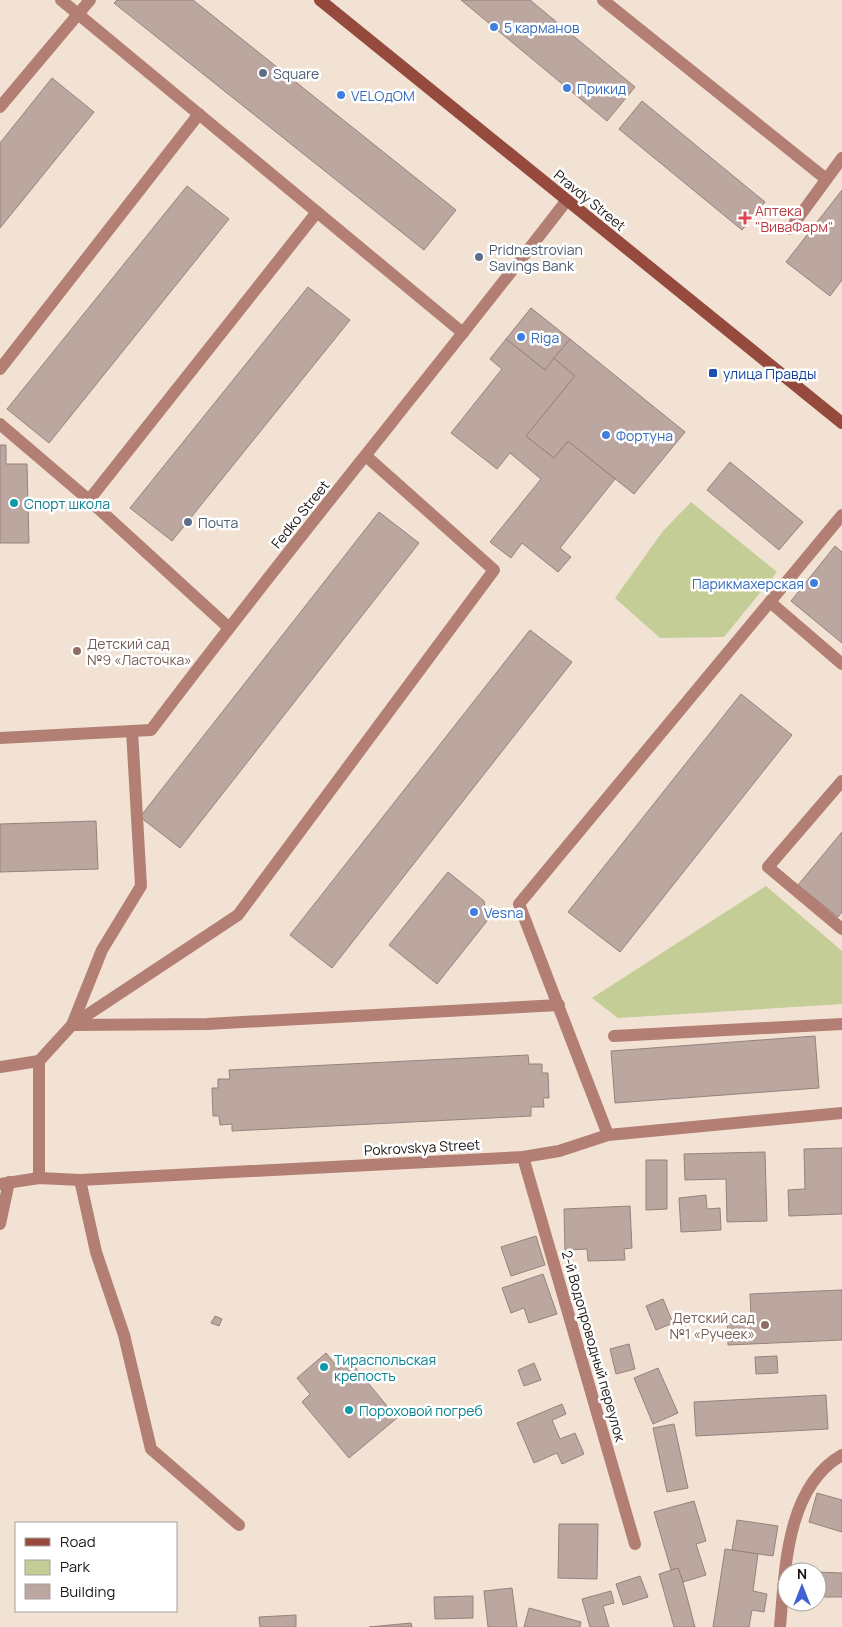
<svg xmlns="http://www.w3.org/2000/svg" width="842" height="1627" font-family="Manrope,sans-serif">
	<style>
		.green { fill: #c4cd96 }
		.building { fill: #bca7a0; stroke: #96827b }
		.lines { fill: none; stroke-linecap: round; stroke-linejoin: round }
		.lane { stroke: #b37e74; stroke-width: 12 }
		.street { stroke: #b37e74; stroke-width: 12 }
		.secondary { stroke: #964a3e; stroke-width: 12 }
		.shop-dot { fill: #3f7fe0; stroke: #fff; stroke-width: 2 }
		.service-dot { fill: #5c6f8a; stroke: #fff; stroke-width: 2 }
		.health-dot { fill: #e0444e; stroke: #fff; stroke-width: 2 }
		.transit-dot { fill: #1a4fb4; stroke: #fff; stroke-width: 2 }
		.culture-dot { fill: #0f9aa8; stroke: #fff; stroke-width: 2 }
		.education-dot { fill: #8d6e63; stroke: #fff; stroke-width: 2 }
		.labels { text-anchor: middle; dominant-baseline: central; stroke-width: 5; stroke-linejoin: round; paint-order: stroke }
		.shop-label { font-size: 14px; fill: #366cbe; stroke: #fff; text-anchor: start }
		.service-label { font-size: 14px; fill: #4e5e75; stroke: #fff; text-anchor: start }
		.street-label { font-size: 14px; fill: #1c1611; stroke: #fff }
		.health-label { font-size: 14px; fill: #be3a42; stroke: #fff; text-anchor: start }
		.transit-label { font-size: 14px; fill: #164399; stroke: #fff; text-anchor: start }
		.culture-label { font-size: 14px; fill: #0d838f; stroke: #fff; text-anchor: start }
		.education-label { font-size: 14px; fill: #785e54; stroke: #fff; text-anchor: start }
	</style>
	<rect width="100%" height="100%" fill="#f2e2d3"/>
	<g class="green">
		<polygon points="691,502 777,572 724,637 660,638 615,598 663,531"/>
		<polygon points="766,886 842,951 842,1004 618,1018 592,998"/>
	</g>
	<g class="building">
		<polygon points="117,0 193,0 456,210 424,250 114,3"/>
		<polygon points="461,0 530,0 635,87 607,121"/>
		<polygon points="52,78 94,112 0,228 0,143"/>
		<polygon points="642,101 765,202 742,230 619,129"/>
		<polygon points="187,186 229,219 49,443 7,409"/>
		<polygon points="842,190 842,280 830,296 786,262"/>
		<polygon points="308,287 350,320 172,541 130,508"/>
		<polygon points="531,308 570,339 545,370 506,339"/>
		<polygon points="506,339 545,370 554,358 575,376 526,436 554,458 568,441 615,479 560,548 571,557 558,572 522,543 511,558 490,542 541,479 510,453 497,469 451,433 502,369 490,359"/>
		<polygon points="570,339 685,432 634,494 568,441 554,458 526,436 575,376 554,358"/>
		<polygon points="0,445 6,445 6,464 27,464 29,543 0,543"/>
		<polygon points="730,462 803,522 779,550 707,490"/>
		<polygon points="379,512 419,543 180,848 140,817"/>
		<polygon points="835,546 842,552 842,643 791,601"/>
		<polygon points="530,630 572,662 332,968 290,935"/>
		<polygon points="741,694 792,735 620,952 568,912"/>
		<polygon points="96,821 98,869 0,872 0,824"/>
		<polygon points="842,832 842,912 838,917 798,885"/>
		<polygon points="448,872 484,901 487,921 437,984 389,945"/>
		<polygon points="815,1036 819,1088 615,1103 611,1051"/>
		<polygon points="528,1055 529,1064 542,1064 542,1073 548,1073 549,1098 543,1098 544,1107 531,1107 531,1116 232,1131 232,1124 220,1125 219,1116 213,1116 212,1088 218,1088 218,1079 230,1079 229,1070"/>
		<polygon points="842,1148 842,1214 789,1216 788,1190 805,1189 804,1149"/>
		<polygon points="765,1152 767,1221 727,1222 726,1179 685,1180 684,1154"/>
		<polygon points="646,1160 667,1160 667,1209 646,1210"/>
		<polygon points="706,1195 707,1209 720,1208 721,1230 681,1232 679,1198"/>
		<polygon points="630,1206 632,1248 624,1249 625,1260 588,1261 587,1249 565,1250 564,1209"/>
		<polygon points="536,1236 545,1265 511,1276 501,1247"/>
		<polygon points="543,1274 557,1314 529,1323 524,1308 511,1313 502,1288"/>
		<polygon points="842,1290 842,1340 728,1345 727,1316 751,1315 750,1294"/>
		<polygon points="663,1299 673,1323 656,1330 646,1306"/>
		<polygon points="215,1316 222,1319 219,1326 211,1323"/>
		<polygon points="629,1344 635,1369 616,1374 610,1349"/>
		<polygon points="326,1353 339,1369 349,1360 397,1418 349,1458 302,1402 310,1394 297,1378"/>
		<polygon points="777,1356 778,1373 756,1374 755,1357"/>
		<polygon points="534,1363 541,1380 524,1386 518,1370"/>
		<polygon points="658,1368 678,1413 653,1424 634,1378"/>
		<polygon points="826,1395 828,1429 696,1436 694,1402"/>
		<polygon points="562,1404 566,1414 552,1420 560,1439 575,1433 584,1454 562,1464 557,1453 534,1463 517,1423"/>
		<polygon points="674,1424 688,1488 667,1492 653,1428"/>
		<polygon points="817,1493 842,1500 842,1532 809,1522"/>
		<polygon points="694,1501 706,1541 696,1544 706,1575 683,1582 678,1568 671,1570 654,1512"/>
		<polygon points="737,1520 778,1526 773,1556 732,1550"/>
		<polygon points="559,1524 598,1524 597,1579 558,1578"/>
		<polygon points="725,1549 758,1554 753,1591 767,1594 764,1612 752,1610 749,1627 713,1627"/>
		<polygon points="678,1568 683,1582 695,1627 674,1627 659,1574"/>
		<polygon points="817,1572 842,1573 842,1597 817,1597"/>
		<polygon points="640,1576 648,1597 623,1605 616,1584"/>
		<polygon points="512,1588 517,1627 488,1627 484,1591"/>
		<polygon points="611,1591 614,1603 603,1606 609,1627 590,1627 582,1599"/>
		<polygon points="473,1596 473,1618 435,1619 434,1597"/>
		<polygon points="529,1608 581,1622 580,1627 524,1627"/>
		<polygon points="296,1615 296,1627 260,1627 259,1617"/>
		<polygon points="411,1623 412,1627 369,1627"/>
	</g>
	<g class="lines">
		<g class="lane">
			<polyline points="61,0 463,333"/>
			<polyline points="603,0 826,179"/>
			<polyline points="0,107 90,0"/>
			<polyline points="790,229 842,158"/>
			<polyline points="0,369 199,114"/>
			<polyline points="0,424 89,500 228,627"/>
			<polyline points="89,500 317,212"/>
			<polyline points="770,602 842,664"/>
			<polyline points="842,781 768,867 842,929"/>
			<polyline points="72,1025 238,915 494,570 366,456"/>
			<polyline points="72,1025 207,1024 559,1005"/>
			<polyline points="614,1036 842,1024"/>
			<polyline points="0,1067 39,1061"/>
			<polyline points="608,1135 519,904 842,515"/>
			<polyline points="39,1178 39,1061 72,1025 102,950 141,886 132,731"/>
			<polyline points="80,1180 96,1252 124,1335 151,1449 239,1525"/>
			<polyline points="0,1224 9,1182"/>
		</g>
		<g class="street">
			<path d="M0,738L151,730C286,550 430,378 567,200"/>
			<polyline points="523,1157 635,1544"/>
			<polyline points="0,1184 39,1178 80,1180 523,1157 559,1151 608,1135 842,1113"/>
			<path d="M780,1627C785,1570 786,1487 842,1455"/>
		</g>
		<polyline class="secondary" points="320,0 842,423"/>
	</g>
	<g class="shop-dot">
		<circle cx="494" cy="27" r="5"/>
		<circle cx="567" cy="88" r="5"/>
		<circle cx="341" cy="95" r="5"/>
		<circle cx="521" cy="337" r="5"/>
		<circle cx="606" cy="435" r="5"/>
		<circle cx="814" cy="583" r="5"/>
		<circle cx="474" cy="912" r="5"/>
	</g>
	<g class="service-dot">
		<circle cx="263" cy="73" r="5"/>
		<circle cx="479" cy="257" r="5"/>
		<circle cx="188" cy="522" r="5"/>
	</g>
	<path class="health-dot" d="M742.5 210.5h5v5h5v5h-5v5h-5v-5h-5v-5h5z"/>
	<rect class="transit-dot" x="708" y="368" width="10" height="10" rx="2.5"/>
	<g class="culture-dot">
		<circle cx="14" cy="503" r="5"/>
		<circle cx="324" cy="1367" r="5"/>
		<circle cx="349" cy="1410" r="5"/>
	</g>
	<g class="education-dot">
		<circle cx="77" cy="651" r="5"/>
		<circle cx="765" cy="1325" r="5"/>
	</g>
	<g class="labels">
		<g class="shop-label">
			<text x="504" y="27">5 карманов</text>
			<text x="577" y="88">Прикид</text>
			<text x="351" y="95">VELOдOM</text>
			<text x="531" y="337">Riga</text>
			<text x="616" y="435">Фортуна</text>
			<text x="804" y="583" text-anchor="end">Парикмахерская</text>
			<text x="484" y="912">Vesna</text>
		</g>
		<g class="service-label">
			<text x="273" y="73">Square</text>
			<text x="489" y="249">Pridnestrovian<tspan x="489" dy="16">Savings Bank</tspan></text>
			<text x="198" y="522">Почта</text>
		</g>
		<g class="street-label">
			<text transform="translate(590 200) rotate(39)">Pravdy Street</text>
			<text transform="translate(300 514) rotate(-51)">Fedko Street</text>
			<text transform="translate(422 1147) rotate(-3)">Pokrovskya Street</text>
			<text transform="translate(594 1346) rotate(74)">2-й Водопроводный переулок</text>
		</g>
		<g class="health-label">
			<text x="755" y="210">Аптека<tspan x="755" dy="16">"ВиваФарм"</tspan></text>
		</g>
		<g class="transit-label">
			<text x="723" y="373">улица Правды</text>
		</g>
		<g class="culture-label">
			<text x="24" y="503">Спорт школа</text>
			<text x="334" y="1359">Тираспольская<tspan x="334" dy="16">крепость</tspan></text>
			<text x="359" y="1410">Пороховой погреб</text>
		</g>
		<g class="education-label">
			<text x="87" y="643">Детский сад<tspan x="87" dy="16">№9 «Ласточка»</tspan></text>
			<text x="755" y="1317" text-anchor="end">Детский сад<tspan x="755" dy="16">№1 «Ручеек»</tspan></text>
		</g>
	</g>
	<rect x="15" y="1522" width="162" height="90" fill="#ffffff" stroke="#a4a2a0"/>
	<rect x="25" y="1538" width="25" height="8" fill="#964a3e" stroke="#a4a2a0"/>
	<text x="60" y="1547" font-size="15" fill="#1c1611">Road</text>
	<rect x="25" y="1560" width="25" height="15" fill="#c4cd96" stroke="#a4a2a0"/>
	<text x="60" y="1572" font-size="15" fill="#1c1611">Park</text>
	<rect x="25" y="1584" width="25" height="15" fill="#bca7a0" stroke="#a4a2a0"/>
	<text x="60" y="1597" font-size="15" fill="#1c1611">Building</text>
	<g transform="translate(802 1587)"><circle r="24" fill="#ffffff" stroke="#a4a2a0"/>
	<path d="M0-4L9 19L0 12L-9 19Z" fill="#4161d4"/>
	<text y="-8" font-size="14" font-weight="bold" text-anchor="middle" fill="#1c1611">N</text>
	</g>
</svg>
